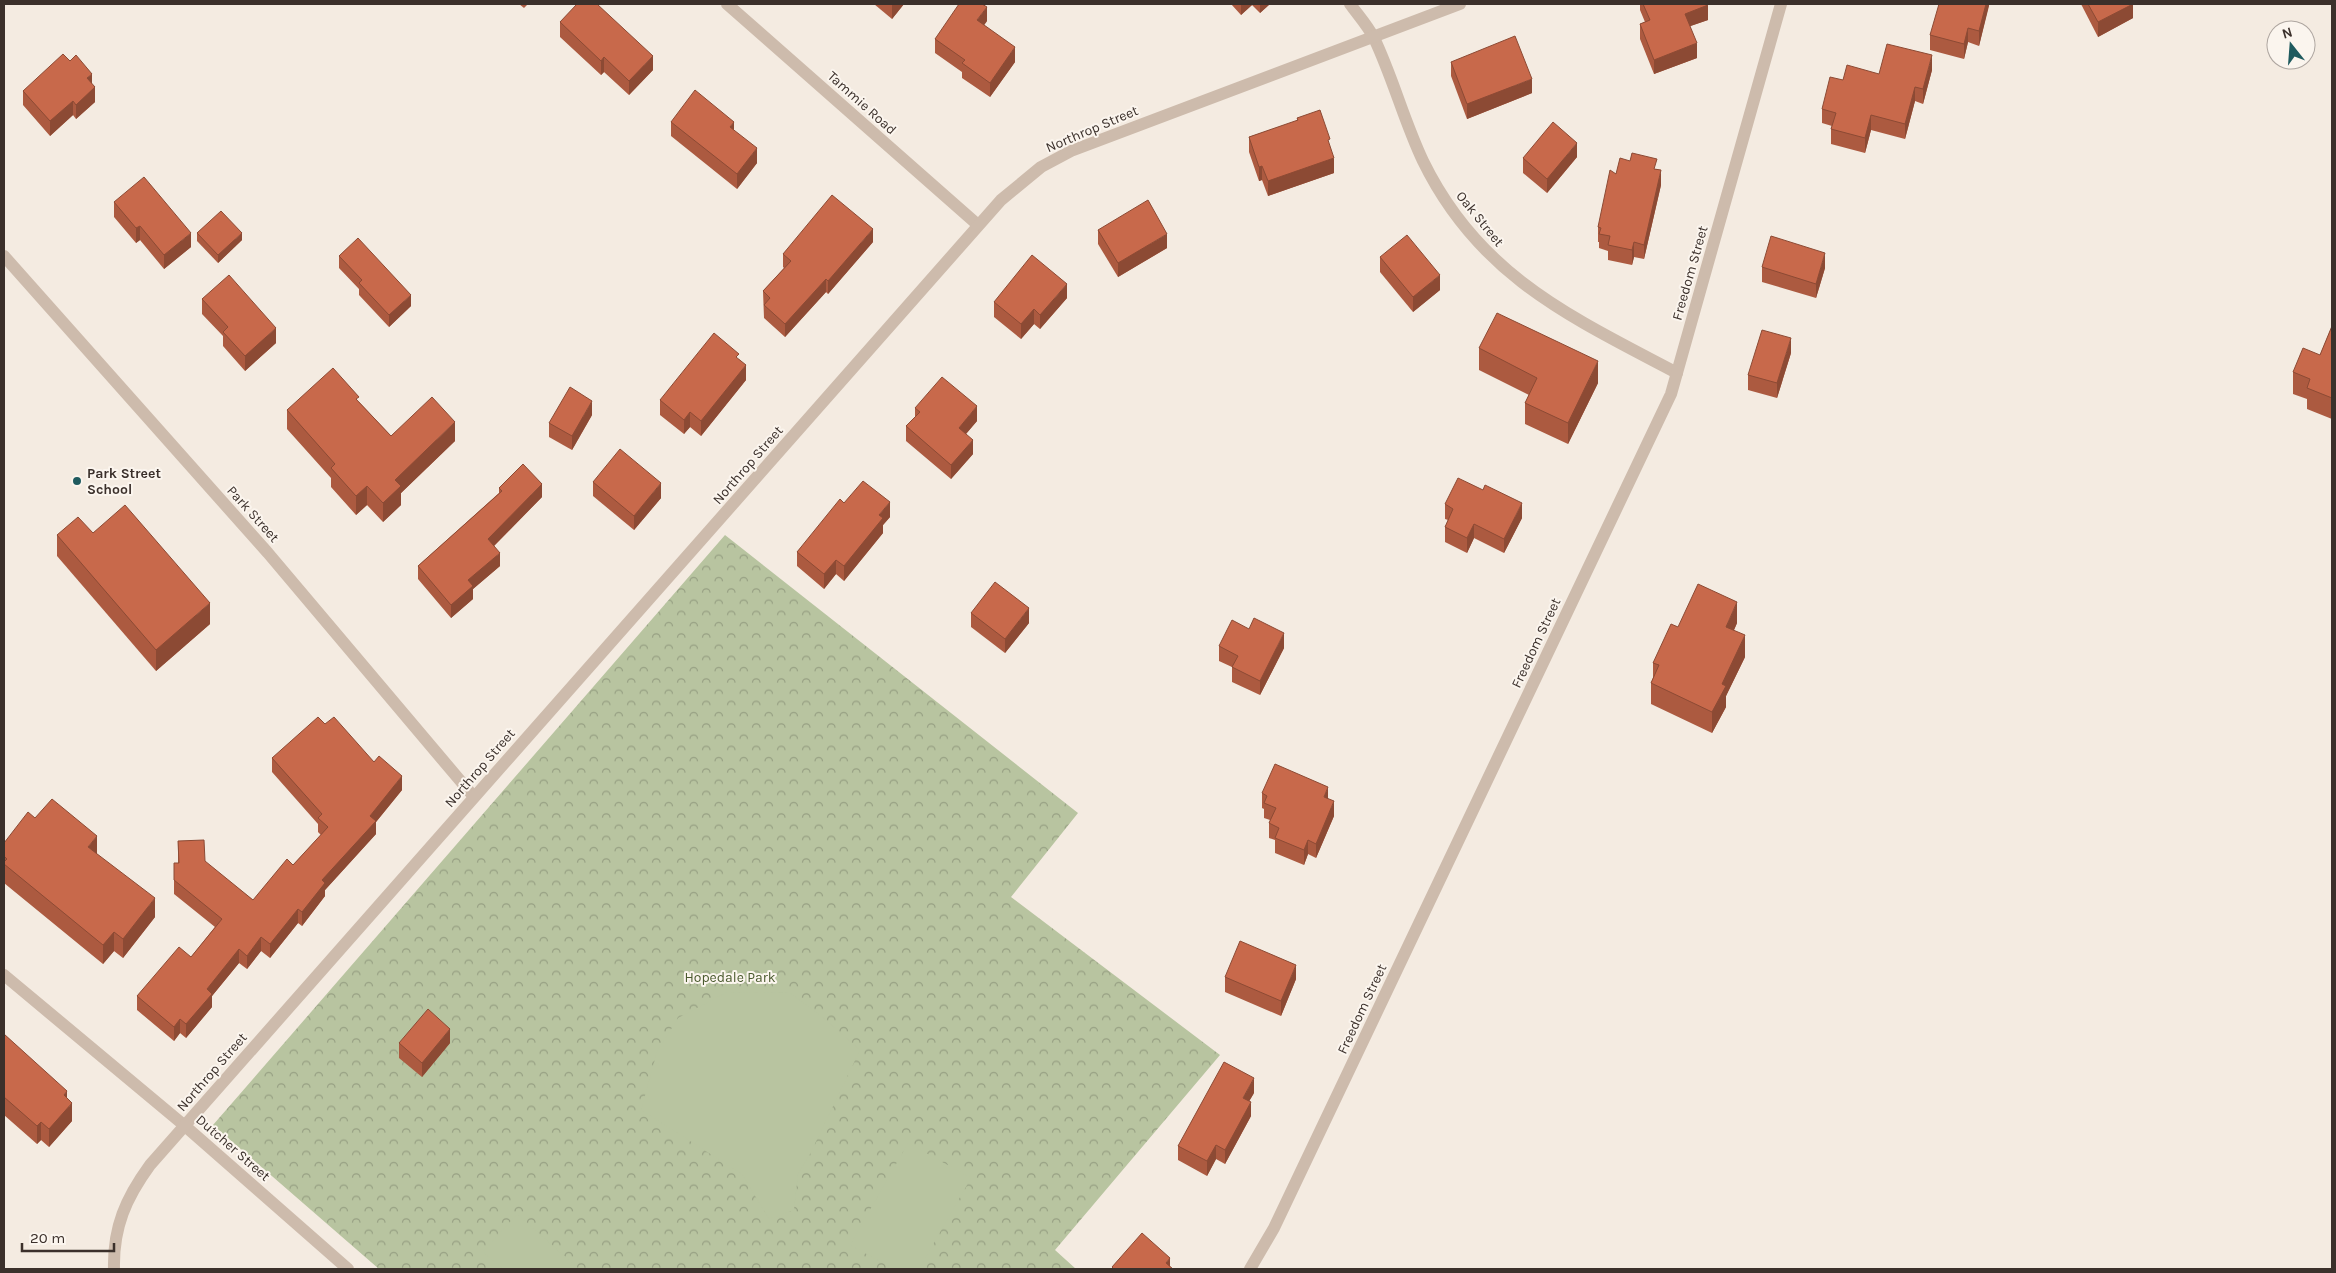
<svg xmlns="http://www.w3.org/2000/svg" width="2336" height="1273" font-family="Karla,sans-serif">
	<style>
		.park { fill: url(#park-crowns) }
		.garden { fill: #b8c4a0 }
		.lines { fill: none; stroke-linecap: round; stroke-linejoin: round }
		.minor { stroke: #cdbbac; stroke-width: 12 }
		.tertiary { stroke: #cdbbac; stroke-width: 12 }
		.wall { fill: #ac5a40 }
		.shaded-wall { fill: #8c4a34 }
		.building { fill: #c8694b; stroke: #8c4a34 }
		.poi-dot { fill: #1f5a5e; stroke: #fbf5ee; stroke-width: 2 }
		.labels { text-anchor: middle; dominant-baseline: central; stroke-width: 4; stroke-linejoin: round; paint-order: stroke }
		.street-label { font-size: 14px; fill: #3b302b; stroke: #fbf5ee }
		.poi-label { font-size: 14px; font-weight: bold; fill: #3b302b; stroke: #fbf5ee; text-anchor: start }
		.park-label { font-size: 14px; fill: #4a5a2e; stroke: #fbf5ee }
	</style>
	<defs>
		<pattern id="park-crowns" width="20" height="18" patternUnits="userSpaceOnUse" patternTransform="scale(1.25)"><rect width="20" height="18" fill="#b8c4a0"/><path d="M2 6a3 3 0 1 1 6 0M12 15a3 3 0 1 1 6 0" fill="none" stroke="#97a083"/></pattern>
	</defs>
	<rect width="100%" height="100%" fill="#f4ebe1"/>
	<polygon class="park" points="725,535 1078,813 1011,897 1220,1055 1055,1250 1076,1269 379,1269 213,1125"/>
	<g class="garden">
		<polygon points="727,992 790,993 820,1015 860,1050 810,1154 798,1174 794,1210 769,1219 742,1174 641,1110 657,1052 678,1018"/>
		<polygon points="908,1143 971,1178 919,1269 894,1269 850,1245"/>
		<polygon points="517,1214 579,1269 503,1269 483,1252"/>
	</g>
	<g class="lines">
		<g class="minor">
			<polyline points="727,4 978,225"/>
			<path d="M1350,4C1358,15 1368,26 1374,38C1393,78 1404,121 1423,161C1479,276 1571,317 1677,373"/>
			<polyline points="4,256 268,553 474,797"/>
		</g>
		<g class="tertiary">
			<polyline points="4,975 185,1126 348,1269"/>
			<path d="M114,1269C113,1227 126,1198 150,1165L1001,200L1041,167L1071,151L1460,4"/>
			<polyline points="1250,1269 1274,1228 1671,394 1781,4"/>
		</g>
	</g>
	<g class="wall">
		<polygon points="519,4 528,4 524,8"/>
		<polygon points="874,4 904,4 892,19"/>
		<polygon points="1231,4 1270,4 1260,13 1252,5 1241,15"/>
		<polygon points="1640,4 1708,4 1708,20 1690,26 1697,58 1654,74 1640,39 1640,24 1645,22 1640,10"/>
		<polygon points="1989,4 1979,46 1968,42 1964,59 1930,50 1930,35"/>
		<polygon points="2081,4 2133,4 2133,18 2098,37"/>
		<polygon points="987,21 984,25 1015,62 990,97 962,78 962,72 935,53 935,39"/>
		<polygon points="560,22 653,70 629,95 604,72 601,75 560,37"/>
		<polygon points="1451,62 1532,93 1467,119 1451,76"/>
		<polygon points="1932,70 1923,104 1915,101 1905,139 1871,130 1865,153 1831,144 1831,129 1832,126 1822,123 1822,109 1879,74"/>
		<polygon points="92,84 95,102 76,119 73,115 50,136 23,105 23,91"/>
		<polygon points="1297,118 1330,147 1334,173 1268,196 1262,180 1259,181 1249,152 1249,137 1297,121"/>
		<polygon points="671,122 734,130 757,163 737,189 671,136"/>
		<polygon points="1577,157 1547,193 1523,173 1523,158"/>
		<polygon points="1657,169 1661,185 1644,259 1634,257 1632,265 1608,260 1608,251 1599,248 1599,242 1598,242 1598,227 1616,174"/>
		<polygon points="114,202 191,247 164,269 140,240 136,243 114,217"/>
		<polygon points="1098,230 1167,248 1118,277 1098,244"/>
		<polygon points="197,233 242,240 218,263 197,241"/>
		<polygon points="873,242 828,294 826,292 785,337 764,318 763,291 784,268 783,267 783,254"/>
		<polygon points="339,256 411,306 389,327 359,295 359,289 339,268"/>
		<polygon points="1380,257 1440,290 1413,312 1380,272"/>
		<polygon points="1762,267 1825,268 1816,298 1762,282"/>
		<polygon points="1067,298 1040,329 1034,324 1021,339 994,317 994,302"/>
		<polygon points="202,299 276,343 245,371 223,346 223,336 202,314"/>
		<polygon points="2332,326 2332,419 2307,409 2307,399 2293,394 2293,372 2320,355"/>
		<polygon points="1479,348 1598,383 1568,444 1525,424 1525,403 1529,395 1479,370"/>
		<polygon points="1791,353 1777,398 1748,390 1748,375"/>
		<polygon points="739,359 746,380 701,436 690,427 684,434 660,415 660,400"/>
		<polygon points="359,402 391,436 455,441 401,493 401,505 383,522 367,505 356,515 331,487 331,478 287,429 287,410"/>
		<polygon points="915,408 977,421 966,434 973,454 951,479 906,441 906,426 915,417"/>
		<polygon points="592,415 572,450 549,437 549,423"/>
		<polygon points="593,482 661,498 634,530 593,496"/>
		<polygon points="499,488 542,497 494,546 500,566 473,589 473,599 451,618 418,579 418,566 499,493"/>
		<polygon points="844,503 890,517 883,525 883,533 844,581 836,574 824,589 797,566 797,552"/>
		<polygon points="1445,504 1522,518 1504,553 1474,538 1467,553 1445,542 1445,527 1448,520 1445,519"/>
		<polygon points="57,535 210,624 156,671 57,556"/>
		<polygon points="971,613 1029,623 1005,653 971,627"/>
		<polygon points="1737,623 1734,630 1745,657 1726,696 1726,707 1712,733 1651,704 1651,683 1653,678 1653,663 1678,627"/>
		<polygon points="1219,646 1284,648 1260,695 1232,682 1232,667 1219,661"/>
		<polygon points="325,724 374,762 402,790 376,822 376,834 325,890 325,896 302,926 298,923 270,958 261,951 247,969 239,963 212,996 212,1007 186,1038 180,1033 174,1041 137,1010 137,996 191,957 215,927 174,894 174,863 178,863 178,841 253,900 293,865 321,835 318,832 318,824 272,772 272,758"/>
		<polygon points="1262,793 1328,798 1334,816 1316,858 1308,854 1304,865 1275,853 1275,840 1269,838 1269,823 1270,820 1264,818 1264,809 1262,808"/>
		<polygon points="35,818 97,854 155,917 123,958 114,951 103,964 4,883 4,843"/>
		<polygon points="1225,977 1296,979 1281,1016 1225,992"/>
		<polygon points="4,1034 67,1098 72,1121 49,1147 41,1140 37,1144 4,1115"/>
		<polygon points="399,1043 450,1043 422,1077 399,1058"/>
		<polygon points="1254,1093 1249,1101 1251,1116 1225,1164 1216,1159 1207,1176 1178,1160 1178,1146"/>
	</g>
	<g class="shaded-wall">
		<polygon points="892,4 904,4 892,19"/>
		<polygon points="1241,4 1252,4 1252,5 1241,15"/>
		<polygon points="1260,4 1270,4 1260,13"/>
		<polygon points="1986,4 1989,4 1989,6 1979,46 1979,31"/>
		<polygon points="2133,4 2133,18 2098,37 2098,22"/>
		<polygon points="1708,5 1708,20 1685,28 1685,14"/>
		<polygon points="987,7 987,21 977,35 977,20"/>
		<polygon points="1968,28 1968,42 1964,59 1964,44"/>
		<polygon points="1697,43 1697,58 1654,74 1654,60"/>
		<polygon points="1015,47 1015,62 990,97 990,83"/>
		<polygon points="1932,55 1932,70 1923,104 1923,89"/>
		<polygon points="653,56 653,70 629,95 629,81"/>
		<polygon points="604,57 604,72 601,75 601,61"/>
		<polygon points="92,74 92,88 87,78"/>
		<polygon points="1532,79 1532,93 1467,119 1467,104"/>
		<polygon points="95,87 95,102 76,119 76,105"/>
		<polygon points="1915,87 1915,101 1905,139 1905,124"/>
		<polygon points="73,101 73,115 50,136 50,121"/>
		<polygon points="1871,115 1871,130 1865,153 1865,138"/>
		<polygon points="734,122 734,136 730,127"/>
		<polygon points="1577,143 1577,157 1547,193 1547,179"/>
		<polygon points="757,148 757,163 737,189 737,174"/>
		<polygon points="1334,158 1334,173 1268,196 1268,181"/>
		<polygon points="1262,166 1262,180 1259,181 1259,167"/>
		<polygon points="1661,170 1661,185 1644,259 1644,245"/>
		<polygon points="140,226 140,240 136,243 136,228"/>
		<polygon points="873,229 873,242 828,294 828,281"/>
		<polygon points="191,233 191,247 164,269 164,255"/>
		<polygon points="242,233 242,240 218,263 218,255"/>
		<polygon points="1167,234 1167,248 1118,277 1118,263"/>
		<polygon points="1634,242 1634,257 1632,265 1632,250"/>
		<polygon points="1825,253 1825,268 1816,298 1816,284"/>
		<polygon points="1440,275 1440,290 1413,312 1413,297"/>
		<polygon points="826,279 826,292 785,337 785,324"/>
		<polygon points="1067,284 1067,298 1040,329 1040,315"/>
		<polygon points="411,295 411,306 389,327 389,315"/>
		<polygon points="1034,309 1034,324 1021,339 1021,324"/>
		<polygon points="276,328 276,343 245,371 245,356"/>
		<polygon points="1791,338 1791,353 1777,398 1777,383"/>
		<polygon points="1598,361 1598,383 1568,444 1568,423"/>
		<polygon points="746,365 746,380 701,436 701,421"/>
		<polygon points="592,401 592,415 572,450 572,436"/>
		<polygon points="977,406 977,421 959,442 959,428"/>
		<polygon points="690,412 690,427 684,434 684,420"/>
		<polygon points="455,422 455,441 401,493 401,505 383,522 383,503 395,480"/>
		<polygon points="973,440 973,454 951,479 951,465"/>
		<polygon points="661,483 661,498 634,530 634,516"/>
		<polygon points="542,484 542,497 488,552 488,539"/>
		<polygon points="367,486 367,505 356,515 356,496"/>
		<polygon points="890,502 890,517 883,525 883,533 844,581 844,566 879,515"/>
		<polygon points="1522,503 1522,518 1504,553 1504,539"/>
		<polygon points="1474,524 1474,538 1467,553 1467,538"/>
		<polygon points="500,553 500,566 473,589 473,599 451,618 451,605 468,580"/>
		<polygon points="836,560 836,574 824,589 824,574"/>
		<polygon points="1737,602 1737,623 1726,648 1726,627"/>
		<polygon points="210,603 210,624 156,671 156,650"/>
		<polygon points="1029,608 1029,623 1005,653 1005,639"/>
		<polygon points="1284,633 1284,648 1260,695 1260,681"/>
		<polygon points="1745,635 1745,657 1726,696 1726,707 1712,733 1712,712 1722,684"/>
		<polygon points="402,776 402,790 376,822 376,834 325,890 325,896 302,926 302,912 322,880 370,816"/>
		<polygon points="1328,787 1328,802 1324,797"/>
		<polygon points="1334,801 1334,816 1316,858 1316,844"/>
		<polygon points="97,836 97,855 88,847"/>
		<polygon points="1308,840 1308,854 1304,865 1304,850"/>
		<polygon points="155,898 155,917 123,958 123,939"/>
		<polygon points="298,909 298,923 270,958 270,944"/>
		<polygon points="114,932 114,951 103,964 103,945"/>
		<polygon points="261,937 261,951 247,969 247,956"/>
		<polygon points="239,949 239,963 212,996 212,1007 186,1038 186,1024 207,989"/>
		<polygon points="1296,965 1296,979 1281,1016 1281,1001"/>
		<polygon points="180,1019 180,1033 174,1041 174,1027"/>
		<polygon points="450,1029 450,1043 422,1077 422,1063"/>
		<polygon points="1254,1078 1254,1093 1243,1112 1243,1098"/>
		<polygon points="67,1091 67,1109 72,1103 72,1121 49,1147 49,1129 64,1095"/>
		<polygon points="1251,1102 1251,1116 1225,1164 1225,1150"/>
		<polygon points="41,1122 41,1140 37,1144 37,1126"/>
		<polygon points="1216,1145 1216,1159 1207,1176 1207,1161"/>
		<polygon points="1170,1258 1170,1269 1166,1263"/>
	</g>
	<g class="building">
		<polygon points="577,4 597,4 653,56 629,81 604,57 601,61 560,22"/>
		<polygon points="959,4 982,4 987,7 977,20 1015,47 990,83 962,63 965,60 935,39"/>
		<polygon points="1643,4 1708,4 1708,5 1685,14 1697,43 1654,60 1640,24 1650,20"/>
		<polygon points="1939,4 1986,4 1979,31 1968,28 1964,44 1930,35"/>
		<polygon points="2088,4 2133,4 2098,22"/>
		<polygon points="1515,36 1532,79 1467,104 1451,62"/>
		<polygon points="1887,44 1932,55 1923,89 1915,87 1905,124 1871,115 1865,138 1831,129 1836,113 1822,109 1830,77 1843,80 1847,65 1879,74"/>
		<polygon points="63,54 70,61 76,55 92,74 87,78 95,87 76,105 73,101 50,121 23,91"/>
		<polygon points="695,90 734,122 730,127 757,148 737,174 671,122"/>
		<polygon points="1320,110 1330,139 1328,140 1334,158 1268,181 1262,166 1259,167 1249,137 1298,120 1297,118"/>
		<polygon points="1553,122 1577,143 1547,179 1523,158"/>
		<polygon points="1632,153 1657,159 1654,169 1661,170 1644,245 1634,242 1632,250 1608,245 1610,236 1599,234 1601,228 1598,227 1610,170 1616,174 1620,158 1630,161"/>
		<polygon points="144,177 191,233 164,255 140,226 136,228 114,202"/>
		<polygon points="832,195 873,229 828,281 826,279 785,324 764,305 770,298 763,291 791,261 783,254"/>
		<polygon points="1148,200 1167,234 1118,263 1098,230"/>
		<polygon points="221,211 242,233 218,255 197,233"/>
		<polygon points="1407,235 1440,275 1413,297 1380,257"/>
		<polygon points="1771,236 1825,253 1816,284 1762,267"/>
		<polygon points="358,238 411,295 389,315 359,283 362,280 339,256"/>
		<polygon points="1032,255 1067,284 1040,315 1034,309 1021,324 994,302"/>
		<polygon points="229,275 276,328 245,356 223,332 228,327 202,299"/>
		<polygon points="1497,313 1598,361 1568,423 1525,403 1537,378 1479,348"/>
		<polygon points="2332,326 2332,398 2307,388 2310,379 2293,372 2303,348 2320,355"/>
		<polygon points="1762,330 1791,338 1777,383 1748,375"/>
		<polygon points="714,333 739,354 736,357 746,365 701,421 690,412 684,420 660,400"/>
		<polygon points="333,368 359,397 356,399 391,436 432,397 455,422 395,480 401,486 383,503 367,486 356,496 331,468 335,464 287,410"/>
		<polygon points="942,377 977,406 959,428 973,440 951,465 906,426 920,412 915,408"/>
		<polygon points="570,387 592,401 572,436 549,423"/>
		<polygon points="620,449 661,483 634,516 593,482"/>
		<polygon points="523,464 542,484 488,539 500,553 468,580 473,586 451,605 418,566 502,491 499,488"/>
		<polygon points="1458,478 1483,490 1485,485 1522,503 1504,539 1474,524 1467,538 1445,527 1453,509 1445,504"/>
		<polygon points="863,481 890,502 879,515 883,518 844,566 836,560 824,574 797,552 840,499 844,503"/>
		<polygon points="125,505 210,603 156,650 57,535 78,517 93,533"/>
		<polygon points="995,582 1029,608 1005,639 971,613"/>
		<polygon points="1698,584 1737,602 1726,627 1745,635 1722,684 1726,686 1712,712 1651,683 1659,665 1653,663 1671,624 1678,627"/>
		<polygon points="1254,618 1284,633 1260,681 1232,667 1238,656 1219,646 1232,620 1249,629"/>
		<polygon points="318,717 325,724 334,717 374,762 379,756 402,776 370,816 376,821 322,880 325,883 302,912 298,909 270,944 261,937 247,956 239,949 207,989 212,994 186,1024 180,1019 174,1027 137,996 179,947 191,957 222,919 174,880 174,863 179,863 178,841 204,840 205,861 253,900 287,859 293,865 328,827 318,818 322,814 272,758"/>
		<polygon points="1275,764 1328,787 1324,797 1334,801 1316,844 1308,840 1304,850 1275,838 1279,828 1269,823 1276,808 1264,803 1267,796 1262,793"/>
		<polygon points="52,799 97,836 88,847 155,898 123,939 114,932 103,945 4,864 4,862 7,859 4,856 4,843 28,812 35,818"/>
		<polygon points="1240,941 1296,965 1281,1001 1225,977"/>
		<polygon points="428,1009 450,1029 422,1063 399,1043"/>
		<polygon points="4,1034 67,1091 64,1095 72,1103 49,1129 41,1122 37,1126 4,1097"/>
		<polygon points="1224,1062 1254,1078 1243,1098 1251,1102 1225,1150 1216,1145 1207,1161 1178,1146"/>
		<polygon points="1142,1233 1170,1258 1166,1263 1173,1269 1114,1269 1112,1267"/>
	</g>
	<circle class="poi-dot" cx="77" cy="481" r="5"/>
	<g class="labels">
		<g class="street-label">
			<text transform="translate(862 103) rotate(42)">Tammie Road</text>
			<text transform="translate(1092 129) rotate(-23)">Northrop Street</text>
			<text transform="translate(1480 219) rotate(51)">Oak Street</text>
			<text transform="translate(1690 273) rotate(-74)">Freedom Street</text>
			<text transform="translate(748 465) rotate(-49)">Northrop Street</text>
			<text transform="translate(253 514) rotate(48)">Park Street</text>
			<text transform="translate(1536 643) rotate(-65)">Freedom Street</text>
			<text transform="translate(480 768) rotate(-49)">Northrop Street</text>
			<text transform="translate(1362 1009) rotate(-65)">Freedom Street</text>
			<text transform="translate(212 1072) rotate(-49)">Northrop Street</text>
			<text transform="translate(233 1148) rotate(41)">Dutcher Street</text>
		</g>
		<g class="poi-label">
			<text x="87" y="473">Park Street<tspan x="87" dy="16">School</tspan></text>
		</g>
		<g class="park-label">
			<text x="730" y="977">Hopedale Park</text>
		</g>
	</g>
	<rect width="2336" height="1273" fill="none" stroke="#3b302b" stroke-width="10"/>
	<g transform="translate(2291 45) rotate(343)"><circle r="24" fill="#fbf5ee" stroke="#aea6a0"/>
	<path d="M0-4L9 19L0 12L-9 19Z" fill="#1f5a5e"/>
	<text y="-8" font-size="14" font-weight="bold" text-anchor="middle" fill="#3b302b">N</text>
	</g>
	<path d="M22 1243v8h92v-8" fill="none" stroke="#3b302b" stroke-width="2.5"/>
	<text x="30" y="1243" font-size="15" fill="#3b302b" stroke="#fbf5ee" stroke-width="4" paint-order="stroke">20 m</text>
</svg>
